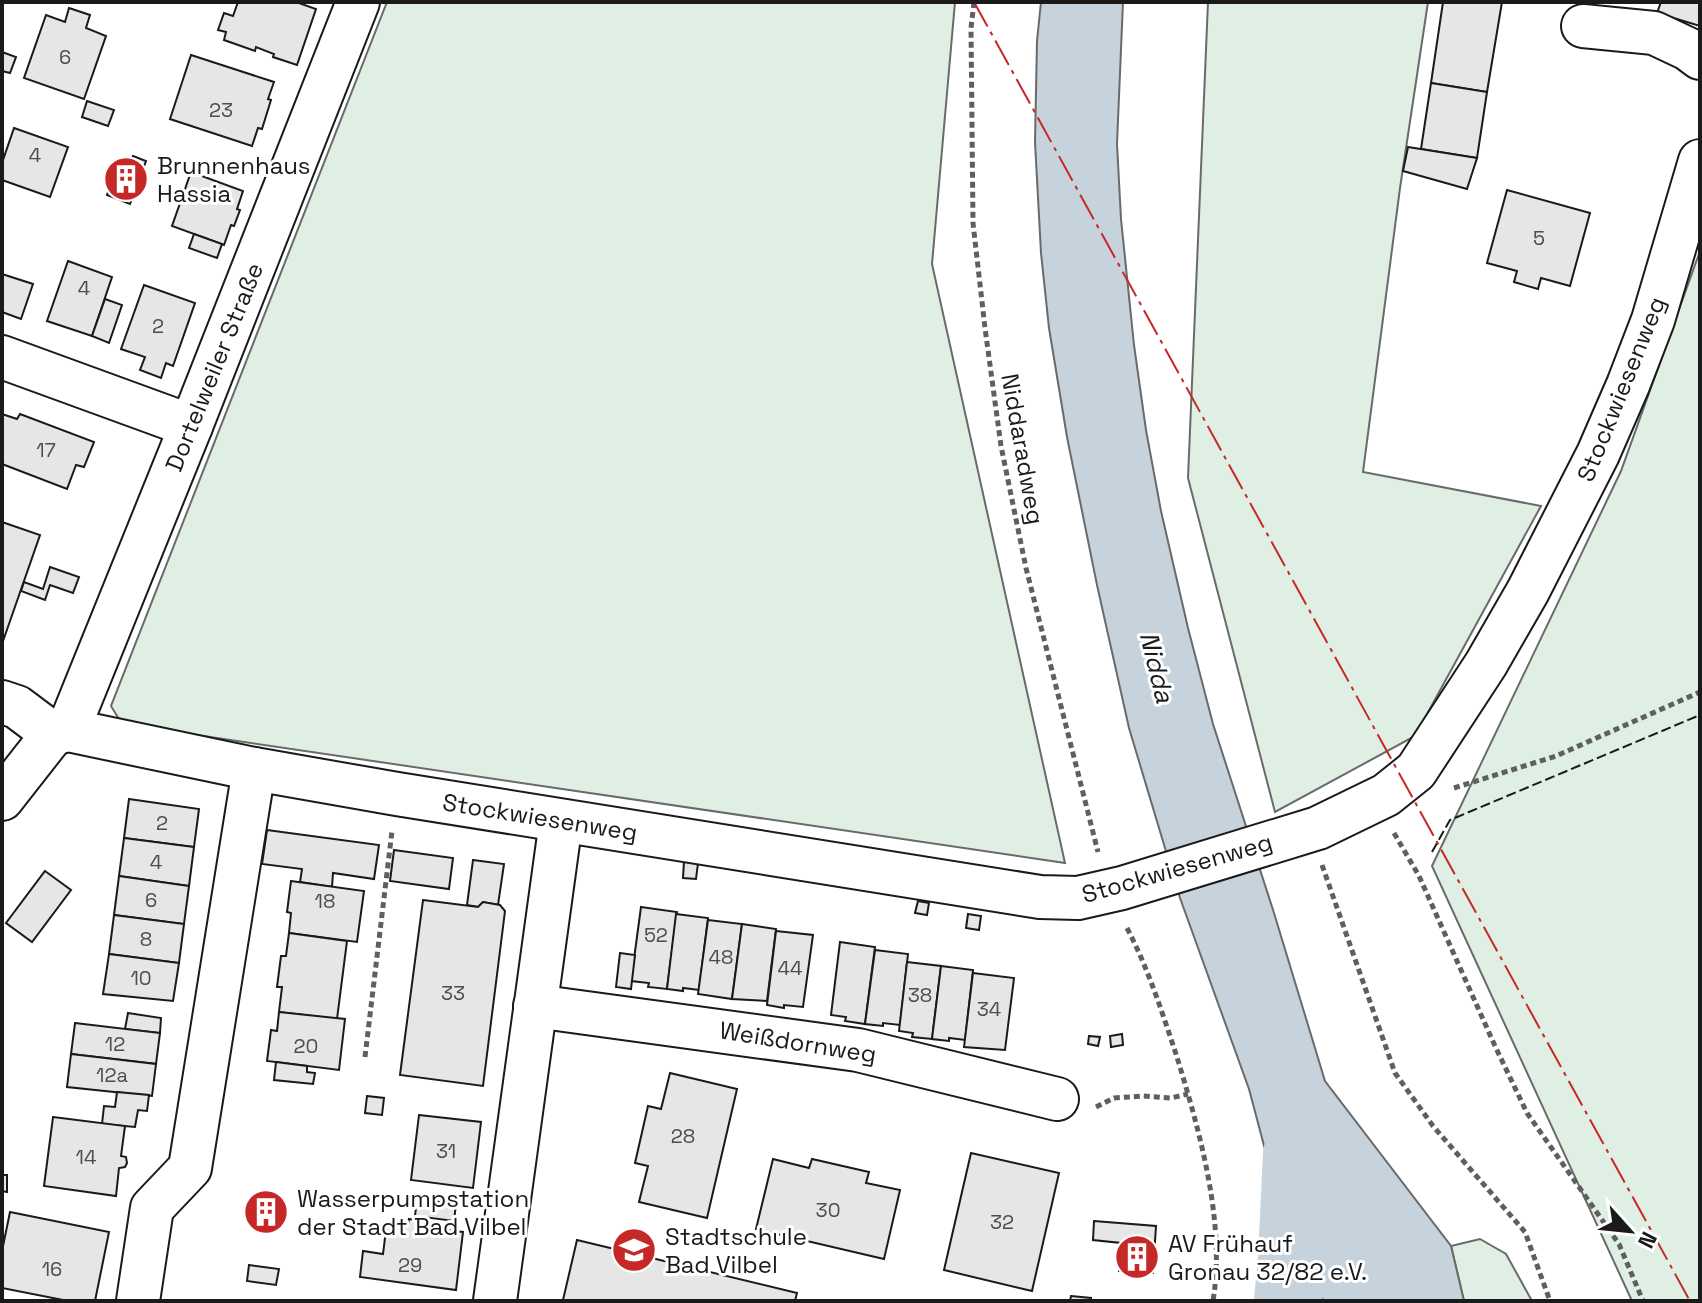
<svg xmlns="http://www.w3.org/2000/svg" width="1702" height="1303" font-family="'Space Grotesk',sans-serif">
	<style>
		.green { fill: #e0efe3; stroke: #6a6a6a; stroke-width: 2 }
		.water { fill: #c6d2dc; stroke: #6a6a6a; stroke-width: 2 }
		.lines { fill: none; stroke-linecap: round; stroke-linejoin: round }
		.river { stroke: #c6d2dc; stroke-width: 68 }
		.building { fill: #e6e6e6; stroke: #1a1a1a; stroke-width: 2 }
		.minor-casing { stroke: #1a1a1a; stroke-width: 46 }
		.path { stroke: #5f5f5f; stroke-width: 5; stroke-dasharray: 6 4; stroke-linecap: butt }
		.minor { stroke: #fff; stroke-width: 42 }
		.fence { stroke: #1a1a1a; stroke-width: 2; stroke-dasharray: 10 4; stroke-linecap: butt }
		.power { stroke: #c62828; stroke-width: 2; stroke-dasharray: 28 6 4 6; stroke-linecap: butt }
		.labels { text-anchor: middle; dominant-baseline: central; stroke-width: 6; stroke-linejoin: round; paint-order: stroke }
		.number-label { font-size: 20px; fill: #4d4d4d }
		.poi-label { font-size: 24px; fill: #1a1a1a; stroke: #fff; text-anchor: start }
		.street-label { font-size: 24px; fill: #1a1a1a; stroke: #fff }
		.water-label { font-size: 26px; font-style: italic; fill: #1a1a1a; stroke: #fff }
	</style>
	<rect width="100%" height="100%" fill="#fff"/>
	<g class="green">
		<polygon points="387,2 955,2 932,264 1065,863 122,724 111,706"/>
		<polygon points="1208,2 1428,2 1400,188 1363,472 1541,506 1415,736 1275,812 1188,478"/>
		<polygon points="1700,251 1700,1301 1632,1301 1432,866 1621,471"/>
		<polygon points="1480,1239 1506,1254 1532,1301 1464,1301 1451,1246"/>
	</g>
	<polygon class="water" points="1041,2 1123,2 1117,144 1121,219 1134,345 1146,430 1161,511 1188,628 1213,724 1274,913 1325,1081 1451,1246 1464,1301 1324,1301 1301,1273 1285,1225 1249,1089 1180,898 1129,728 1097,585 1067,437 1049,328 1041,253 1035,142 1037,41"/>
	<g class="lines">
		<polyline class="river" points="1288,1301 1292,1258 1297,1154"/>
	</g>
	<g class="building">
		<polygon points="238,2 296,2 316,9 297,65 273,57 274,54 256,47 255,51 224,40 226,32 218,30 224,13 233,16"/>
		<polygon points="1443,2 1502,2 1487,92 1431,83"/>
		<polygon points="1661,2 1700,2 1700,26 1657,13"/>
		<polygon points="69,8 90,15 86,28 106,36 84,99 24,78 46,15 65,22"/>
		<polygon points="2,52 16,57 10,73 2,71"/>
		<polygon points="191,55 274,82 268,99 271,100 262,129 258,128 252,146 170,119"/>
		<polygon points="1431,83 1487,92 1477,158 1421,149"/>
		<polygon points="87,101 114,110 108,126 82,117"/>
		<polygon points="14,128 68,147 50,197 2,180 2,163"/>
		<polygon points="1408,147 1477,158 1467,189 1403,171"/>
		<polygon points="133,156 146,161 130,204 107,195 120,160 130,163"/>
		<polygon points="191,172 243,191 237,209 240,210 234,226 231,225 224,245 172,226"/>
		<polygon points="1507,190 1590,213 1570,286 1541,278 1538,289 1514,282 1517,271 1487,263"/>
		<polygon points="194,234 222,244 217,258 189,248"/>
		<polygon points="68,261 112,277 92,336 47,321"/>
		<polygon points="2,274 33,284 21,319 2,312"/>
		<polygon points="144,285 195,303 173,366 166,363 161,378 140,370 145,357 121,349"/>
		<polygon points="105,299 122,305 109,343 92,336"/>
		<polygon points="2,414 17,419 20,414 94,442 84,467 76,465 67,489 2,464"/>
		<polygon points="2,522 40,535 2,644"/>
		<polygon points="50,567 79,577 73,593 50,585 45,600 21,591 24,582 43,589"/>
		<polygon points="129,799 199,809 194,847 124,838"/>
		<polygon points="267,830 379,845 374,879 333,873 332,887 300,882 302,869 262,864"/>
		<polygon points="124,838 194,847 189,886 119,876"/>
		<polygon points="394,850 453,858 449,889 390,881"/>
		<polygon points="473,860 504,864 498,905 483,902 478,907 467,905"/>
		<polygon points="684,861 698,863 696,879 683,878"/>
		<polygon points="45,871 71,890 32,942 6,923"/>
		<polygon points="119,876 189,886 184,924 114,915"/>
		<polygon points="291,881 364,891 357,942 289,933 291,913 287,912"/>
		<polygon points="423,900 478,907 483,902 500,905 505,911 483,1086 400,1075"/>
		<polygon points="918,901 929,903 927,915 915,913"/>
		<polygon points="641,907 677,912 667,989 648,987 649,983 631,981"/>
		<polygon points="676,914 708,918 699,990 683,988 683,991 667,989"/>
		<polygon points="968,914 981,916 979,930 966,928"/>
		<polygon points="114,915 184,924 179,963 109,954"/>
		<polygon points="708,920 742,924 732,999 698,994"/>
		<polygon points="742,924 776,929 767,1001 732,999"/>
		<polygon points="776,931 813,935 803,1007 784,1005 784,1008 767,1005"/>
		<polygon points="289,933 347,941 337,1019 279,1012 282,987 277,987 281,956 286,956"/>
		<polygon points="840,942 875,947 865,1024 845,1021 846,1017 831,1015"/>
		<polygon points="875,950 908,954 900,1025 883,1023 883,1026 865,1024"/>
		<polygon points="620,953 635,955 631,989 616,987"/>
		<polygon points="109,954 179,963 173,1001 103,994"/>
		<polygon points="907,962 941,966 932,1039 912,1037 913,1033 899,1031"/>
		<polygon points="941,966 973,970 965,1040 949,1038 949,1041 932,1039"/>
		<polygon points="973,973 1014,978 1005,1050 964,1047"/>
		<polygon points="279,1012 345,1019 339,1070 267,1061 271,1030 277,1031"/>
		<polygon points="128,1013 161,1018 160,1033 125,1029"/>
		<polygon points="75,1023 160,1033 156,1064 71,1054"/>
		<polygon points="1122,1034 1123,1045 1111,1047 1110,1036"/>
		<polygon points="1089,1036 1100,1037 1098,1046 1088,1044"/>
		<polygon points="71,1054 156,1064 152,1096 67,1087"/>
		<polygon points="276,1062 307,1066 307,1072 315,1073 313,1084 274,1080"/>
		<polygon points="670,1073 737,1089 707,1218 639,1202 648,1166 635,1163 648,1106 661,1109"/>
		<polygon points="117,1092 149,1095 147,1111 138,1110 135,1127 102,1124 104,1106 115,1107"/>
		<polygon points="367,1096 384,1098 382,1115 365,1113"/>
		<polygon points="419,1115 481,1122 473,1188 411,1180"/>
		<polygon points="53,1117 125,1126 121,1156 126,1157 127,1163 125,1167 119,1168 116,1196 44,1186"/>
		<polygon points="971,1153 1059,1173 1032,1291 944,1270"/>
		<polygon points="773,1159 809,1168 812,1159 869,1172 866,1183 900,1190 884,1259 756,1229"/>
		<polygon points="2,1175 7,1175 7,1192 2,1191"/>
		<circle cx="266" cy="1212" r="16"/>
		<polygon points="417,1199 456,1204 454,1221 415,1216"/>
		<polygon points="10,1212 109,1232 95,1301 68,1301 2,1288 2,1251"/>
		<polygon points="409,1219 428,1222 427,1228 463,1232 456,1290 360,1277 363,1251 383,1254 387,1222 408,1225"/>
		<polygon points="1094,1221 1156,1226 1153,1273 1119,1271 1121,1243 1093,1240"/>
		<polygon points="577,1240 797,1293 795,1301 563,1300"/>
		<polygon points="249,1265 279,1269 276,1285 247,1281"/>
		<polygon points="1071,1296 1091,1298 1091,1301 1070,1301"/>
	</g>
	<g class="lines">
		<g class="minor-casing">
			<g id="minor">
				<polyline points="1583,26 1654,33 1688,49 1700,58"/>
				<polyline points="2,357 191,426"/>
				<polyline points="2,702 17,707 53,734"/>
				<polyline points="68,730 191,426 358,2"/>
				<polyline points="53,734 68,730 254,769 397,794 1040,897 1078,898 1122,888 1318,828 1386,795 1416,771 1486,664 1528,591 1598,454 1628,385 1653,320 1700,161"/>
				<polyline points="2,799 53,734"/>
				<polyline points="535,1006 858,1050 1057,1099"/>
				<polyline points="138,1301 152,1208 190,1168 254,769"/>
				<polyline points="495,1301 561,821"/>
			</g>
		</g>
		<g class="path">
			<polyline points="974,2 971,28 973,223 985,328 1001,446 1026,568 1098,852"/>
			<polyline points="1454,788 1556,756 1700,692"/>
			<polyline points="1394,833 1419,876 1495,1046 1527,1113 1619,1244 1643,1301"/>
			<polyline points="1322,865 1395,1073 1433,1126 1525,1232 1550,1301"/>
			<path d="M1127,928C1148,968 1162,1012 1176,1054C1199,1129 1226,1222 1213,1301"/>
			<polyline points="365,1057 392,831"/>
			<polyline points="1096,1107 1114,1098 1143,1096 1171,1098 1188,1094"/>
		</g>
		<use href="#minor" class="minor"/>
		<polyline class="fence" points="1432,852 1450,820 1700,715"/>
		<polyline class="power" points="974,2 1690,1301"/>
	</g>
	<defs>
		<g id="building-disc" transform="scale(2.3)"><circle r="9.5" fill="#c62828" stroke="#fff"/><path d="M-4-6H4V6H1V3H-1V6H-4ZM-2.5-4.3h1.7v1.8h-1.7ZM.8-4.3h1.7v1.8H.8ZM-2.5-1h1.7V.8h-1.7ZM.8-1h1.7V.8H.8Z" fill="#fff"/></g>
		<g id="school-disc" transform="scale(2.3)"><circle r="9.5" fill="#c62828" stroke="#fff"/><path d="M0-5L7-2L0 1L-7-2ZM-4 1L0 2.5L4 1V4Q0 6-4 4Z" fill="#fff"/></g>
	</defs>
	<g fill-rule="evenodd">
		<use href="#building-disc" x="126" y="179"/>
		<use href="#building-disc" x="266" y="1212"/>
		<use href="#school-disc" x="634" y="1250"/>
		<use href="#building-disc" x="1137" y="1257"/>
	</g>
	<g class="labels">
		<g class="number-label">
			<text x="65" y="57">6</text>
			<text x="221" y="110">23</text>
			<text x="35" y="155">4</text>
			<text x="1539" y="238">5</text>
			<text x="84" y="288">4</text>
			<text x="158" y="326">2</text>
			<text x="46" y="450">17</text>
			<text x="162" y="823">2</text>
			<text x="156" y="862">4</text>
			<text x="151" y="900">6</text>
			<text x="325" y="901">18</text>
			<text x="656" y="935">52</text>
			<text x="146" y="939">8</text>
			<text x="721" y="957">48</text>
			<text x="790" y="968">44</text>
			<text x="141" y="978">10</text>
			<text x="453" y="993">33</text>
			<text x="920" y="995">38</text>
			<text x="989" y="1009">34</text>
			<text x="115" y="1044">12</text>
			<text x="306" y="1046">20</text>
			<text x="112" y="1075">12a</text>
			<text x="683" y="1136">28</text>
			<text x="446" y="1151">31</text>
			<text x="86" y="1157">14</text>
			<text x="828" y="1210">30</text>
			<text x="1002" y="1222">32</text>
			<text x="410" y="1265">29</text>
			<text x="52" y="1269">16</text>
		</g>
		<g class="poi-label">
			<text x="157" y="165">Brunnenhaus<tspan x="157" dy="28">Hassia</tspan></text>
			<text x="297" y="1198">Wasserpumpstation<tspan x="297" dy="28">der Stadt Bad Vilbel</tspan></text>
			<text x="665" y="1236">Stadtschule<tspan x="665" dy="28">Bad Vilbel</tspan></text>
			<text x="1168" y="1243">AV Frühauf<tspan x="1168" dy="28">Gronau 32/82 e.V.</tspan></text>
		</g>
		<g class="street-label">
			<text transform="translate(214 367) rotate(-68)">Dortelweiler Straße</text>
			<text transform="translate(1621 389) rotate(-68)">Stockwiesenweg</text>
			<text transform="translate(1023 449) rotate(80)">Niddaradweg</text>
			<text transform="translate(540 817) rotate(9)">Stockwiesenweg</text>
			<text transform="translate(1177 868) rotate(-16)">Stockwiesenweg</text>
			<text transform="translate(798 1042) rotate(9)">Weißdornweg</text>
		</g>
		<g class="water-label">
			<text transform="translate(1157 667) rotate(76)">Nidda</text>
		</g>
	</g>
	<rect width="1702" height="1303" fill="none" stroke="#1a1a1a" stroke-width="8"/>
	<g transform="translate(1630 1231) rotate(117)" stroke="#ffffff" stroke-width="6" paint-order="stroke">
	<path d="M0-6L14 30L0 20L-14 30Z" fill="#1a1a1a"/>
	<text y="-12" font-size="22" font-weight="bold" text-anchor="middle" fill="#1a1a1a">N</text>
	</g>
</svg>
